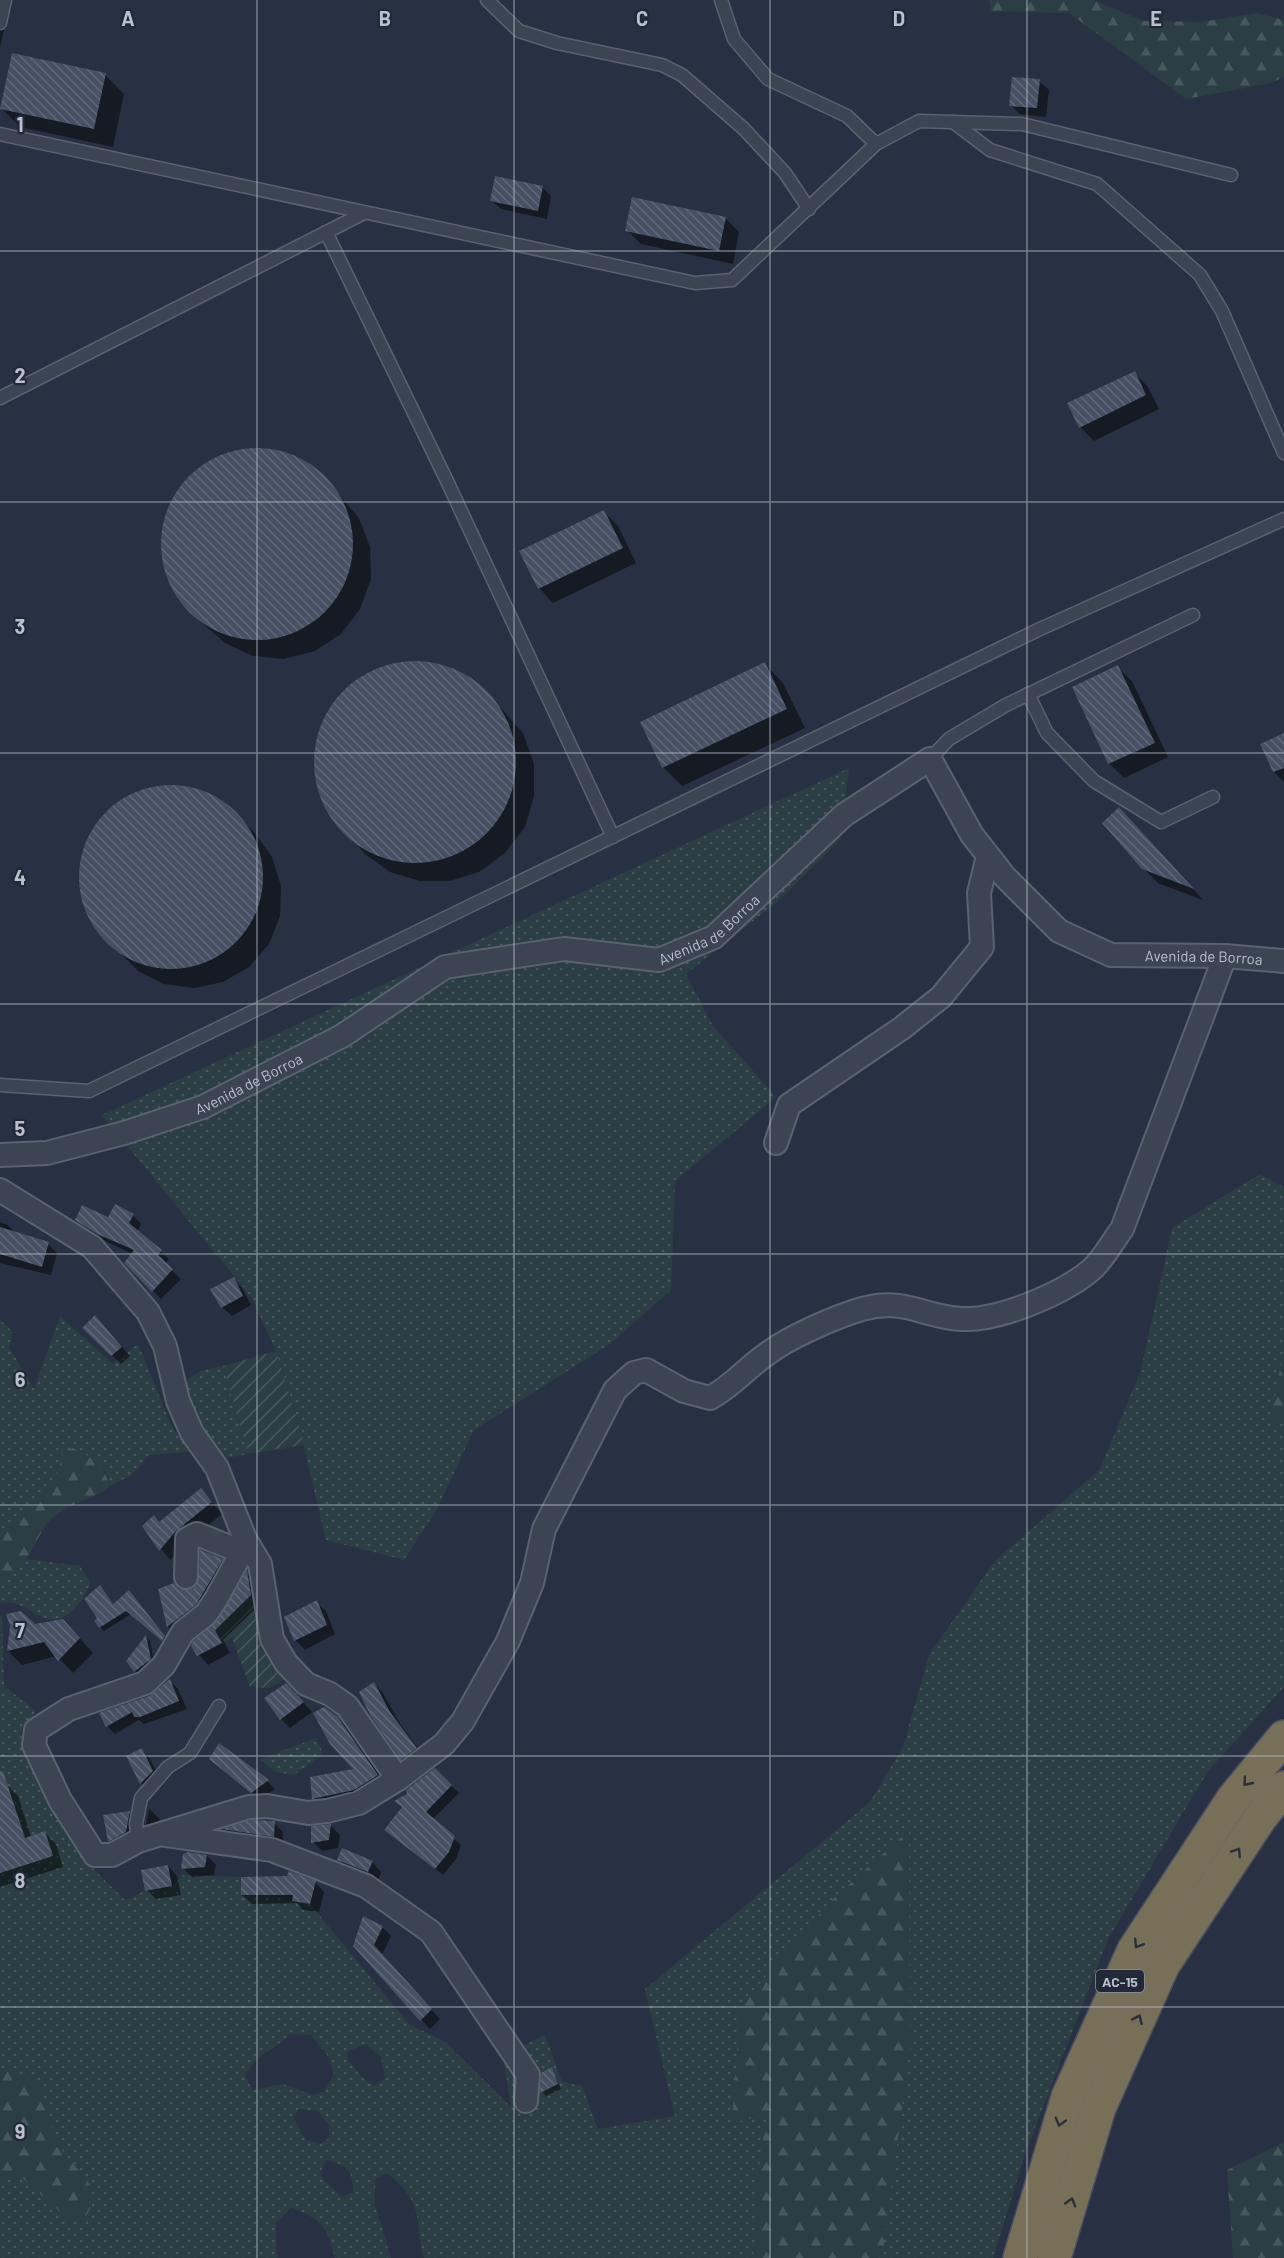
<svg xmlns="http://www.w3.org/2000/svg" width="1284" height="2258" font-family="Barlow,sans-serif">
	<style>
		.grass { fill: url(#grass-dots); fill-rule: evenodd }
		.forest { fill: url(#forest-firs) }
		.garden { fill: url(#garden-furrows) }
		.shadow { fill: #0007 }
		.building { fill: url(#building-back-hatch) }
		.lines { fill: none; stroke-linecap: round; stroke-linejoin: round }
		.service-casing { stroke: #5a6170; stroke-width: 15 }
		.minor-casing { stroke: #5a6170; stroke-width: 26 }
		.motorway-casing { stroke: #474e5d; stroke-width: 36 }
		.service { stroke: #3c4352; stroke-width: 12 }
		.minor { stroke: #3c4352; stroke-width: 22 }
		.motorway { stroke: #786f59; stroke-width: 33 }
		.oneway { stroke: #2a2f3b }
		.grid { fill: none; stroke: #b9bfcc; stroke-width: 1.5; stroke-opacity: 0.55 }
		.labels { text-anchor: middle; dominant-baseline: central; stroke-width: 4.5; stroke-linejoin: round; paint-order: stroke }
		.shield { fill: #212838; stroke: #8b92a0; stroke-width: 1.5 }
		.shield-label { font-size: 14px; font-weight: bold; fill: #b9bfcc }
		.street-label { font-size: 15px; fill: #b9bfcc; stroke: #212838 }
		.grid-label { font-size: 20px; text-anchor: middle; font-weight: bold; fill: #b9bfcc; stroke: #212838; stroke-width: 4.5; stroke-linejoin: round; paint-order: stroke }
	</style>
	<defs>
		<pattern id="grass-dots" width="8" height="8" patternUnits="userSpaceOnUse" patternTransform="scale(1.5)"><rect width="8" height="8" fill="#2a3e43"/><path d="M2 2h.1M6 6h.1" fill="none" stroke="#47585d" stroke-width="1.8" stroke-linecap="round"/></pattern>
		<pattern id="forest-firs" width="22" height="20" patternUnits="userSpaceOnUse" patternTransform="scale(1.5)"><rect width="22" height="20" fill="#2a3e43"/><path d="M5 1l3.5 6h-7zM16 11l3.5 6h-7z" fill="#47585d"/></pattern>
		<pattern id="garden-furrows" width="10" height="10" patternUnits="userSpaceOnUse" patternTransform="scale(1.5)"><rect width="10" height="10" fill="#2a3e43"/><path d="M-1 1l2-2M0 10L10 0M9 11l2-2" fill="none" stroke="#47585d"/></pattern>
		<pattern id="building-back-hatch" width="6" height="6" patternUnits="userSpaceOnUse" patternTransform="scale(1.5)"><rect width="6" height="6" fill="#475164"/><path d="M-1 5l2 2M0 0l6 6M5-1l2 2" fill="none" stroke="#5f6879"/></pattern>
	</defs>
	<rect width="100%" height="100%" fill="#283143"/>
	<g class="grass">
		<polygon points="849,768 841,839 777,902 686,974 713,1026 776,1097 675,1181 671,1290 610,1344 474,1430 436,1511 404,1560 326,1540 297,1417 276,1351 252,1298 102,1115"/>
		<path d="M1260,1174L1284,1187V1687L1208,1771L1108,1939L1026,2151L993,2258H424C414,2216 425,2204 387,2173L376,2179L374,2201L391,2258H335C327,2226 322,2219 291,2208L276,2223V2249L278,2258H0V1615L2,1616L4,1686L36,1711L20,1733L83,1859L125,1900L145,1891L172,1886L183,1875L241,1877V1895H266L310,1904L409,2024L445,2042L511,2107L503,2055L545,2035L562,2082L582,2086L598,2129L675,2116L645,1989L870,1802L903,1747L929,1655L994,1562L1100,1469L1141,1370L1172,1228ZM290,2034L311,2035L328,2056L334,2074L324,2092L312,2095L283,2084L253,2090L245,2076C252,2057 276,2049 290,2034ZM366,2044L381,2057L385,2078L374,2086L363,2078L347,2059L348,2051ZM298,2109L318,2111L329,2125V2138L320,2144L305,2139L294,2118ZM326,2160C347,2165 353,2170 353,2192L342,2197L324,2180L320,2173Z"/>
		<polygon points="60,1316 113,1364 138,1344 172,1427 190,1452 149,1455 132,1475 110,1486 106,1472 63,1454 52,1487 34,1501 18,1524 7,1530 0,1527 0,1320 13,1332 9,1347 34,1389"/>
		<polygon points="223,1366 248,1454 221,1459 192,1413 182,1383 202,1370"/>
		<path d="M27,1559L80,1566L90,1583C86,1595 82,1601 73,1610C44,1637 29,1596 0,1603V1580Z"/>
		<polygon points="316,1738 323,1754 294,1775 275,1772 260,1759"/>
	</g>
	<g class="forest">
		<polygon points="989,0 1093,0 1144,21 1201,22 1257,13 1284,20 1284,77 1271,83 1186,99 1069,13 991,11"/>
		<polygon points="1284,1346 1284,1422 1271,1419"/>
		<path d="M72,1448C91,1456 104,1465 110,1486C92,1500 72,1502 53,1517C41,1528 37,1543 28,1556C23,1565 9,1574 0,1580V1527L7,1530L18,1524L34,1501L52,1487L63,1454Z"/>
		<polygon points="909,1830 910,2047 883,2250 877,2258 751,2258 755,2248 757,2179 767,2114 732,2123 740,2006 831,1901"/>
		<polygon points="6,2071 36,2081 48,2105 52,2128 58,2145 92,2187 92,2205 85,2218 68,2219 20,2176 0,2182 0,2074"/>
		<polygon points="1284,2142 1284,2258 1233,2258 1227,2170"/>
	</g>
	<g class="garden">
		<polygon points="276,1351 305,1445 248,1454 223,1366"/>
		<polygon points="258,1592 289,1677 269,1688 250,1687 232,1638 222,1643 208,1617 224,1599 233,1611 247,1597"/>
	</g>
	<g class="shadow">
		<polygon points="0,0 11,0 0,47"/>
		<polygon points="105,75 124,94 113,147 20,127 1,108"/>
		<polygon points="1039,81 1049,90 1046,117 1020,114 1011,105"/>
		<polygon points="542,187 551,196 547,219 501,209 491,200"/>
		<polygon points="725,218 739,232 733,264 641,244 627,230"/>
		<polygon points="1134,372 1148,387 1159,409 1094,441 1080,427"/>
		<polygon points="262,449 293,456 320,473 359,518 370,547 371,579 360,609 341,634 315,651 284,659 253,656 225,643 202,623 182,603 167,576 162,545 166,515 180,488 202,466 230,453"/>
		<polygon points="604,512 618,526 636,563 553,603 539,588 522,552"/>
		<polygon points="424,662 456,670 483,688 523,733 534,764 534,796 525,827 505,853 479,872 450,881 420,881 390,872 365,854 327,810 317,782 315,751 323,722 339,696 362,676 392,664"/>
		<polygon points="765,664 783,683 805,728 682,786 663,767 642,722"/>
		<polygon points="1117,667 1132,681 1168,757 1124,778 1110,764 1074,688"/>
		<polygon points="1284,735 1284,780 1283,781 1274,772"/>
		<polygon points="180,787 209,795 234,813 254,832 272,857 281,886 280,916 269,944 249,967 223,982 194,988 164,984 138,971 97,930 84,904 80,874 85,845 100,819 123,800 150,789"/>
		<polygon points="1133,823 1203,900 1158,883 1143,868"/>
		<polygon points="133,1215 141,1224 137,1232 169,1259 165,1264 181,1279 161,1299 126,1263 133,1254 107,1242 76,1220"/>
		<polygon points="0,1222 8,1225 17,1234 48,1244 57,1253 51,1275 0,1263"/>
		<polygon points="233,1279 242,1288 251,1305 232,1316 222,1307"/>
		<polygon points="104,1326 130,1356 121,1364 84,1328"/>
		<polygon points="201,1490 222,1514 187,1542 170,1560 144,1527 160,1523"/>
		<polygon points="222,1560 230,1568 176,1635 168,1627 159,1590 194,1590"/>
		<polygon points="248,1573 256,1581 260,1604 223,1640 230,1653 208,1665 192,1646 218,1622"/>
		<polygon points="133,1596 168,1641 167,1644 131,1614 104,1631 96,1621 114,1605"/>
		<polygon points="316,1602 326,1611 335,1634 305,1650 296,1641 286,1618"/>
		<polygon points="35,1625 77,1635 93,1653 73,1673 57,1656 22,1665 8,1651 11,1626"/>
		<polygon points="147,1638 150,1641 154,1663 139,1676 128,1661"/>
		<polygon points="170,1681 178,1689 187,1709 144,1724 139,1720 115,1734 107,1726"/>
		<polygon points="374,1683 383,1693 399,1722 425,1758 411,1768 402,1759"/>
		<polygon points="286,1684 312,1712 290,1728 281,1719"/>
		<polygon points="336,1717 347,1727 387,1786 323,1808 314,1798 356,1770"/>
		<polygon points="219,1746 268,1782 275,1789 260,1799 219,1766"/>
		<polygon points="141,1750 150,1759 162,1781 150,1792 141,1783 128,1757"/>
		<polygon points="435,1770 459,1793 432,1820 461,1845 456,1859 443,1875 386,1830 403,1808 397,1802 409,1795"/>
		<polygon points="7,1785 18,1796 31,1837 45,1833 56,1844 63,1867 0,1887 0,1787"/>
		<polygon points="149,1809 159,1818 161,1831 155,1833 146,1824"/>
		<polygon points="130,1812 139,1821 118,1850 109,1841"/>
		<polygon points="252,1822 274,1823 283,1832 283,1845 233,1838 225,1830"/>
		<polygon points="331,1826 340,1835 338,1848 322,1851 313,1842"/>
		<polygon points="207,1856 216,1865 214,1875 192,1877 183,1868"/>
		<polygon points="339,1860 372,1862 381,1872 378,1881 348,1869"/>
		<polygon points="168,1866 177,1876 181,1895 156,1899 147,1890"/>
		<polygon points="315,1882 324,1892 319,1912 303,1910 297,1903 252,1904 242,1895"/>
		<polygon points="382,1927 391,1936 382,1955 440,2019 430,2029 355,1946"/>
		<polygon points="552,2069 561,2089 546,2096 542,2092 542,2074"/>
	</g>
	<g class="building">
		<polygon points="12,53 106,73 94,129 0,109"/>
		<polygon points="1012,77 1040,79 1037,108 1009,106"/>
		<polygon points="495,176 543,186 538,211 490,201"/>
		<polygon points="632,197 726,217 719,251 625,231"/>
		<polygon points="1135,371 1146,395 1079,428 1067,403"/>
		<circle cx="257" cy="544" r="96"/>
		<polygon points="604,510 623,548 538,589 519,551"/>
		<circle cx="415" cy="762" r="101"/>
		<polygon points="765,662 787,709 662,768 640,722"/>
		<polygon points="1118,665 1155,743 1108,764 1072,687"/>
		<polygon points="1284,733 1284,768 1273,772 1260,744"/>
		<circle cx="171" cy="877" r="92"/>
		<polygon points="1119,807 1194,889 1142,869 1102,823"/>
		<polygon points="115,1204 134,1214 129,1223 162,1250 158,1255 173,1269 152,1292 124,1263 134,1250 97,1234 75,1220 82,1205 108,1217"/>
		<polygon points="0,1227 49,1242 42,1267 0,1254"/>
		<polygon points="234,1277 243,1296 221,1308 210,1289"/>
		<polygon points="95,1315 122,1347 111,1356 82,1328"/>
		<polygon points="201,1488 212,1502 176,1531 159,1551 142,1526 154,1515 159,1522"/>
		<polygon points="200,1550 223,1559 196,1605 167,1627 158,1589 174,1583 179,1589 193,1589 199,1578"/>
		<polygon points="247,1570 251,1595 215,1630 222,1643 197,1656 191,1646 193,1641 217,1621"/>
		<polygon points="100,1585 113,1604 129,1590 165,1636 162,1641 126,1611 99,1628 94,1621 97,1618 84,1599"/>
		<polygon points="317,1600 327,1625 294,1641 284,1617"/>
		<polygon points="21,1611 35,1624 63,1619 80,1638 58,1661 44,1642 7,1651 10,1626 6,1614"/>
		<polygon points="146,1635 151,1659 134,1672 126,1661"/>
		<polygon points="170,1679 179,1701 140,1717 134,1717 132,1712 106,1727 99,1713 149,1696"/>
		<polygon points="374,1682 390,1712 417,1748 401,1760 370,1715 359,1692"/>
		<polygon points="286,1683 304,1702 280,1720 264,1698"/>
		<polygon points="324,1707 337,1716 378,1775 354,1790 312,1799 310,1777 353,1769 330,1744 313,1713"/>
		<polygon points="219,1743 230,1751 269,1780 251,1793 209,1759"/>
		<polygon points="142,1748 153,1771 140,1784 126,1756"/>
		<polygon points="435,1768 452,1785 426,1812 455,1836 449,1852 435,1869 384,1830 402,1807 394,1801 407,1794 406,1790"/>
		<polygon points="0,1771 3,1771 25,1838 45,1831 53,1856 0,1873"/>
		<polygon points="130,1811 126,1832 108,1842 103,1815"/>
		<polygon points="251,1820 275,1821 274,1837 222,1829"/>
		<polygon points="331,1824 329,1840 311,1843 311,1826"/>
		<polygon points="342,1848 373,1861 368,1872 337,1860"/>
		<polygon points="188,1852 207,1855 205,1867 181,1869 183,1854"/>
		<polygon points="168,1865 172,1886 145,1891 141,1870"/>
		<polygon points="289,1871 316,1881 310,1904 292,1901 293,1895 241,1895 241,1877 287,1876"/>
		<polygon points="363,1916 383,1926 374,1945 432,2009 420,2021 353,1946"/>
		<polygon points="552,2067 558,2084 540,2093 541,2073"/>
	</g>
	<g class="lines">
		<g class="service-casing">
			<g id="service">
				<polyline points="487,0 519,31 557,43 662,65 682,75 744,129 785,173 809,209"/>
				<polyline points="721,0 734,39 768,79 847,116 876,144"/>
				<polyline points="0,23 5,0"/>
				<polyline points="953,122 990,150 1097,184 1200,275 1222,311 1284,453"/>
				<polyline points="0,134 695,283 732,280 876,144 919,121 1022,124 1231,175"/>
				<polyline points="326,232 447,481 613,837"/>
				<polyline points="0,398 362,214"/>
				<polyline points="1028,694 1047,733 1094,781 1161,822 1213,797"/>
				<polyline points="930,759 949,739 1006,705 1193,615"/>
				<polyline points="0,1085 89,1091 1040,629 1284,519"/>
				<polyline points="138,1841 136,1824 141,1798 168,1767 190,1753 219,1706"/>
			</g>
		</g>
		<g class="minor-casing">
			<g id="minor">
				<polyline points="776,1143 789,1105 902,1028 941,997 982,947 979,893 988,856"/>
				<path id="s1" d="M0,1155L47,1153L124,1133L203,1107L342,1036L445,967L564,949L659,960L714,937L844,815L930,759L972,835L1005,877L1059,931L1111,955L1225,956L1284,961"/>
				<polyline points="0,1190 92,1247 148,1312 165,1346 178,1401 192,1433 217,1468 245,1539 260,1564 272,1639 286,1663 306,1684 330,1694 347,1706 398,1779"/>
				<path d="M245,1539L242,1552L216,1599L206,1614L183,1632L164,1665L145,1683L69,1709L36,1730L34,1745L60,1800L95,1855H112L138,1841L249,1807L267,1806L308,1813L327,1811L359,1803L398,1779L444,1744L463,1721L508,1641L532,1583L544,1529L615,1390L634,1373L646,1370L684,1391L710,1398C734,1385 745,1369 767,1354C789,1337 835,1317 862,1309C905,1297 923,1317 961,1319C998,1321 1063,1294 1091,1270C1103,1260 1112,1242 1122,1229L1225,956"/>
				<polyline points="186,1577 187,1539 197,1534 242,1552"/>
				<polyline points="165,1835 272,1850 366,1886 431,1932 528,2075 526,2101"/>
			</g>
		</g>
		<g class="motorway-casing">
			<g id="motorway">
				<polyline points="1020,2258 1068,2097 1134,1950 1233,1799 1284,1737"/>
				<polyline points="1054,2258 1099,2108 1163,1965 1260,1818 1284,1788"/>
			</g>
		</g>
		<use href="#service" class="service"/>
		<use href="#minor" class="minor"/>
		<use href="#motorway" class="motorway"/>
	</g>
	<defs><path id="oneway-chevron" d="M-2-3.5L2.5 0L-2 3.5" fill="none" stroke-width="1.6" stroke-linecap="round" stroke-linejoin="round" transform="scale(1.5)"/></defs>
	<g class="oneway">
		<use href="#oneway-chevron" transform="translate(1247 1782) rotate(129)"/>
		<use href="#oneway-chevron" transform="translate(1237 1852) rotate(-57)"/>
		<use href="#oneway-chevron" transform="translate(1138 1944) rotate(122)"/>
		<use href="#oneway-chevron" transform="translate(1138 2019) rotate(-66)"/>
		<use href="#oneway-chevron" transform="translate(1060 2122) rotate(106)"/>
		<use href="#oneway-chevron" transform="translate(1071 2202) rotate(-74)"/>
	</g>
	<path class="grid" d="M257,0V2258M514,0V2258M770,0V2258M1027,0V2258M0,251H1284M0,502H1284M0,753H1284M0,1004H1284M0,1254H1284M0,1505H1284M0,1756H1284M0,2007H1284"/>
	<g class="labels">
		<rect class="shield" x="1096" y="1970" width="48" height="22" rx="4.5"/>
		<g class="shield-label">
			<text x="1120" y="1981">AC-15</text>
		</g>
		<g class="street-label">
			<text stroke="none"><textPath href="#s1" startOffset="765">Avenida de Borroa</textPath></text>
			<text stroke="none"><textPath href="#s1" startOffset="1413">Avenida de Borroa</textPath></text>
			<text stroke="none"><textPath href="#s1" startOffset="261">Avenida de Borroa</textPath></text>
		</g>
	</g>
	<g class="grid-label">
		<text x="128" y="26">A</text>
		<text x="385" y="26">B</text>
		<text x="642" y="26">C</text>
		<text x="899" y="26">D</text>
		<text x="1156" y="26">E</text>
		<text x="20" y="132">1</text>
		<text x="20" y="383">2</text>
		<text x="20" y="634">3</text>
		<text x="20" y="885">4</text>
		<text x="20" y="1136">5</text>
		<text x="20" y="1387">6</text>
		<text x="20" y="1638">7</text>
		<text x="20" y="1888">8</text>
		<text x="20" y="2139">9</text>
	</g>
</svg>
